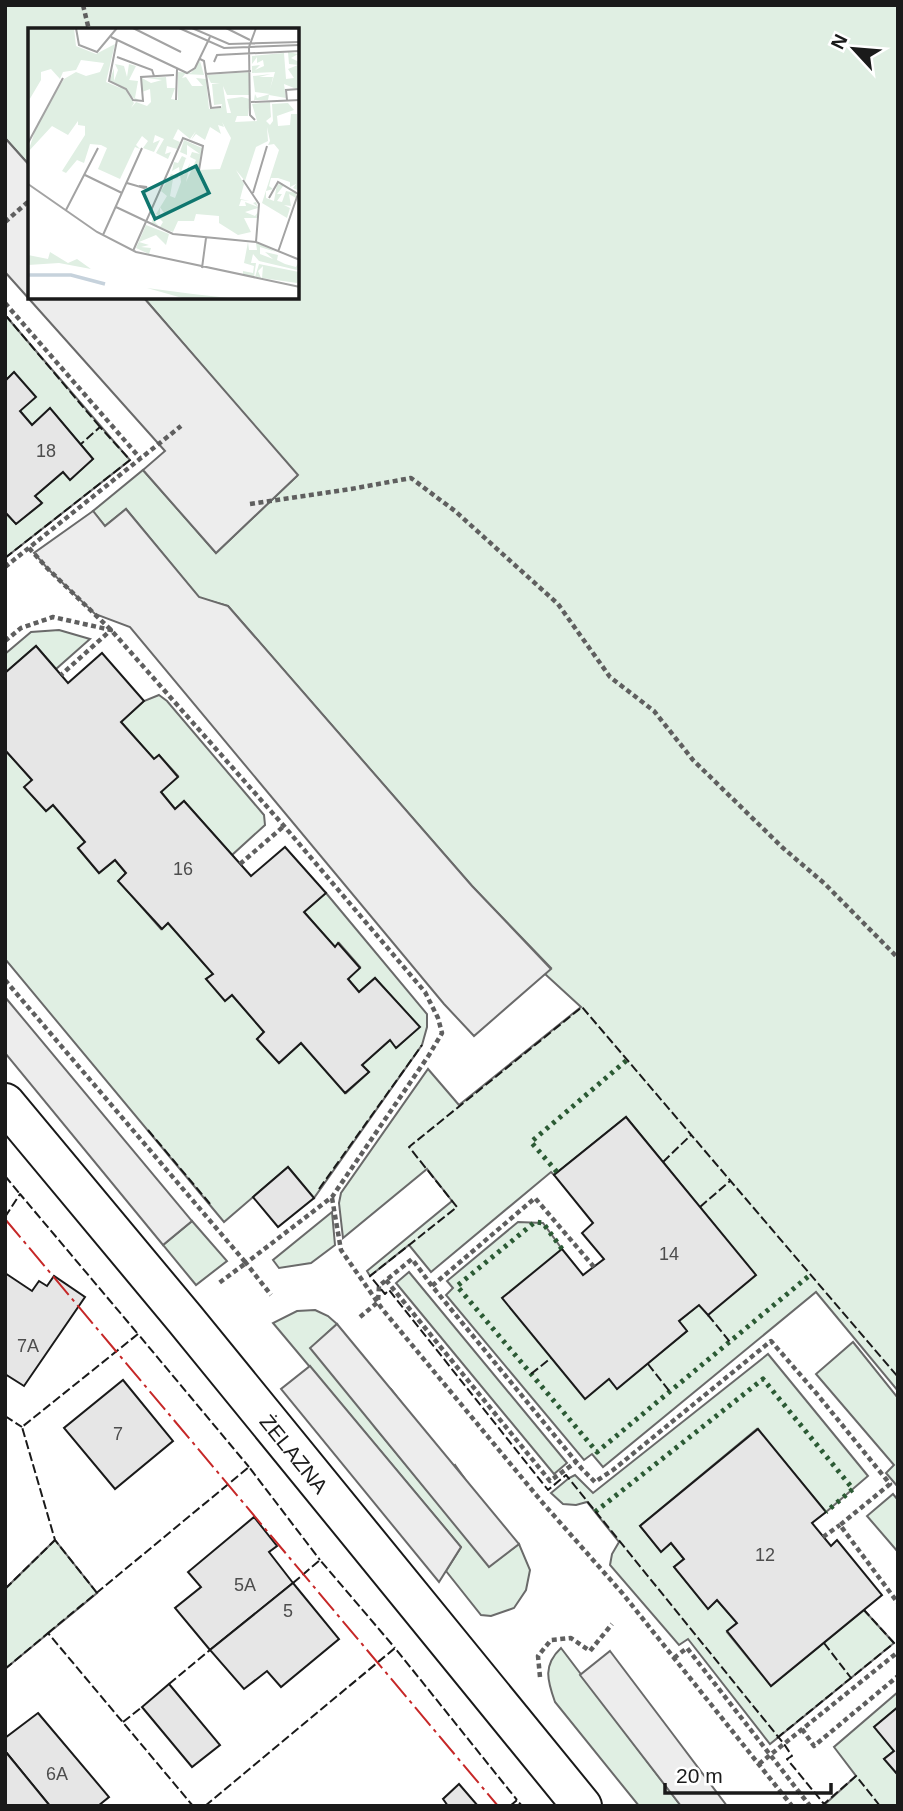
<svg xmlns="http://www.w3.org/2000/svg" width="903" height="1811" font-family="Helvetica,sans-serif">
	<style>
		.green { fill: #e0efe3; stroke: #6a6a6a; stroke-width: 2 }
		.parking { fill: #ededed; stroke: #6a6a6a; stroke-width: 2 }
		.building { fill: #e6e6e6; stroke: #1a1a1a; stroke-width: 2 }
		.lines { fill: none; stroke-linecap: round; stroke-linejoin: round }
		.street-casing { stroke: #1a1a1a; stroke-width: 42 }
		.path { stroke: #5f5f5f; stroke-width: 4.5; stroke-dasharray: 5 3.5; stroke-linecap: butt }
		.street { stroke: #fff; stroke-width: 38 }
		.hedge { stroke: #2b5a34; stroke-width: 5; stroke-dasharray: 3.5 5; stroke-linecap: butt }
		.fence { stroke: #1a1a1a; stroke-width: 2; stroke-dasharray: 9 3.5; stroke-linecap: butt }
		.power { stroke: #c62828; stroke-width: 2; stroke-dasharray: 24 5 3.5 5; stroke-linecap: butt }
		.labels { text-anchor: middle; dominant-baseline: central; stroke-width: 5; stroke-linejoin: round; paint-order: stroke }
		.number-label { font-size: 18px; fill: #4d4d4d }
		.street-label { font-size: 21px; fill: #1a1a1a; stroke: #fff }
		.inset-river { fill: none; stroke: #c6d2dc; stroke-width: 3.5 }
		.inset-road { fill: none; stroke: #a3a3a3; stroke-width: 2 }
		.view { fill: #0f766e; fill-opacity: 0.15; stroke: #0f766e; stroke-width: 3.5 }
		.inset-edge { fill: none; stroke: #1a1a1a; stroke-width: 3.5 }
	</style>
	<rect width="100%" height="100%" fill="#fff"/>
	<g class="green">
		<polygon points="5,5 898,5 898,1391 816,1292 603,1467 592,1454 584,1460 446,1295 453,1288 447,1281 518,1222 543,1223 562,1249 609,1379 617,1388 687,1331 679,1321 699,1305 708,1314 755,1275 626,1117 554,1175 551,1172 431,1272 409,1245 370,1276 367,1271 452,1201 427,1169 343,1238 339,1203 341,1193 428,1069 459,1105 581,1007 545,974 551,968 472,886 228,606 199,598 126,509 105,526 93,511 143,470 216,553 297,476 144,298 298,298 298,30 30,30 30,166 5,138"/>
		<polygon points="5,315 130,460 5,558 5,512 16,524 41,504 35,496 63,472 70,479 93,459 50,409 32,425 20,411 14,373 7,379 5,377"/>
		<polygon points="59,630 90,639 56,669 36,646 5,673 5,654 31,632"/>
		<polygon points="159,695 167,701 264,815 265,825 232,855 184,801 175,809 161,792 178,776 159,755 154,759 121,722 144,701"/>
		<polygon points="5,750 32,780 25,787 46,811 53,805 85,842 78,848 99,873 115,860 126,873 119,881 161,929 168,923 213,974 206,979 226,1000 232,995 264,1032 257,1039 279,1063 301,1043 346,1093 369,1072 362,1065 390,1040 397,1047 419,1027 375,978 359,992 348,979 360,967 339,943 335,947 304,912 326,893 427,1014 427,1027 422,1045 314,1198 288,1167 224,1222 5,959"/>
		<polygon points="332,1212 335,1245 311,1263 279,1268 273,1260"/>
		<polygon points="192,1221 227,1261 196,1285 163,1245"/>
		<polygon points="409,1272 567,1463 554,1474 396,1283"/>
		<polygon points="315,1310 328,1316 337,1324 311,1348 391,1389 401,1402 374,1426 426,1489 455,1465 465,1479 489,1566 519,1544 530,1570 526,1590 514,1608 491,1616 481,1615 446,1571 461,1547 273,1323 297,1311"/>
		<polygon points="853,1342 898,1398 898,1487 886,1473 894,1465 816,1374"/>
		<polygon points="768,1354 868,1476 826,1512 757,1429 640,1526 661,1551 671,1543 684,1559 674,1567 708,1608 717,1600 737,1623 727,1632 771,1686 864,1610 894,1643 770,1744 688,1639 679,1645 610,1565 612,1554 619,1542 587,1502 576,1505 563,1504 551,1493 569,1478 575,1475 593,1493"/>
		<polygon points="893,1494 898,1500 898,1552 867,1516"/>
		<polygon points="55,1540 97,1593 5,1669 5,1589"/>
		<path d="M561,1648L681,1806H639L555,1702C547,1680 543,1665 561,1648Z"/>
		<polygon points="898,1692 898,1707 875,1727 894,1751 884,1759 898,1775 898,1806 823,1806 856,1776 834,1747"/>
	</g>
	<g class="parking">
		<polygon points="5,138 30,166 30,298 144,298 298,475 216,553 143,470 165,451 5,272"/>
		<polygon points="126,509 199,597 228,606 472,886 551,969 474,1036 444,1004 130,627 95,614 48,569 34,553 93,511 105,526"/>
		<polygon points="5,997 192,1221 163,1245 5,1053"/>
		<polygon points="337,1324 519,1544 489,1567 310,1348"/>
		<polygon points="310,1366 461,1547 439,1582 281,1389"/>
		<polygon points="610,1651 672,1733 727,1806 681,1806 580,1675"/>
	</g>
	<g class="building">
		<polygon points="14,372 36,397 20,411 32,425 50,408 93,459 70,480 63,472 35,496 42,503 16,524 5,512 5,377 7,379"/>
		<polygon points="36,646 68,683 102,653 144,701 121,722 154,759 159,755 178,777 161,792 175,809 184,801 251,876 285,847 326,893 304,912 335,947 338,943 360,968 348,979 359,992 375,978 420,1027 396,1048 390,1040 362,1065 369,1072 345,1093 301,1043 279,1063 257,1039 264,1032 232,995 225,1001 206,979 213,974 168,923 162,929 118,881 126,873 115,860 99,873 78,848 85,842 53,805 46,811 24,787 32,780 5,750 5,673"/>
		<polygon points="626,1117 756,1275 708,1315 699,1305 679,1321 687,1331 617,1389 609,1379 585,1399 502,1298 562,1249 583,1275 604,1259 582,1233 593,1223 554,1175"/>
		<polygon points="288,1167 314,1198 278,1227 253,1197"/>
		<polygon points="5,1273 32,1291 39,1281 47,1286 54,1276 85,1297 24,1386 5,1374"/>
		<polygon points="123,1380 173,1441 115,1489 64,1428"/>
		<polygon points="758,1429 826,1512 812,1523 831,1546 837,1540 882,1595 771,1686 727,1631 737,1623 717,1600 708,1609 674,1567 684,1559 671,1543 661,1552 640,1526"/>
		<polygon points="254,1517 277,1546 269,1552 293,1583 210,1650 175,1608 201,1587 188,1572"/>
		<polygon points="293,1583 339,1639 281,1687 267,1671 244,1689 210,1650"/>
		<polygon points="169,1684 220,1745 192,1767 142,1707"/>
		<polygon points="898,1707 898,1775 884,1759 894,1751 874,1727"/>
		<polygon points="38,1713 109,1797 98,1806 50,1806 5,1751 5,1738"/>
		<polygon points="5,1751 50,1806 5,1806"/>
		<polygon points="459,1784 478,1806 448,1806 443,1799"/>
	</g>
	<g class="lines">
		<g class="street-casing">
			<polyline id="street" points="5,1103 185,1319 582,1806"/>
		</g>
		<g class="path">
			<polyline points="83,5 89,30"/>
			<polyline points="5,222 30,200"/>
			<polyline points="5,303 140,458"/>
			<polyline points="250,504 351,489 411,478 455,511 558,604 610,677 654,711 693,760 783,848 825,884 898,958"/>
			<polyline points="29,548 48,569 111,630 284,826 425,992 438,1018 442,1033 429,1055 332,1197 246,1263 271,1295"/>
			<polyline points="5,567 181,426"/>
			<polyline points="5,641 21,628 53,617 111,630 61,675"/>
			<polyline points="240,864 284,826"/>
			<polyline points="5,980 246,1263 219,1283"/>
			<polyline points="332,1198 341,1250 383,1310 542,1502 623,1594 792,1806"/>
			<polyline points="594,1267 535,1198 432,1286 582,1469 595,1482 613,1470 771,1341 817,1394 890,1484 840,1525 898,1603"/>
			<polyline points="386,1280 550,1481 576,1462"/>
			<polyline points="360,1317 378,1302 379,1286 412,1259 432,1286"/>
			<polyline points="823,1537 840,1525"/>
			<polyline points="674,1658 687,1648 810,1806"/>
			<polyline points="540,1677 538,1656 551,1640 571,1638 590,1651 612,1624"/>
			<polyline points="802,1729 814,1746 898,1676"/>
			<polyline points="759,1764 898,1652"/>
		</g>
		<use href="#street" class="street"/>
		<g class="hedge">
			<polyline points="557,1172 531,1142 627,1060"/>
			<polyline points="562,1249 543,1223 535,1222 457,1286 597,1452 810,1275"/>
			<polyline points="595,1512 763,1379 853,1489 826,1512"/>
		</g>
		<g class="fence">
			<polyline points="5,319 7,317 100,427"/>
			<polyline points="5,558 130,460 100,427 81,444"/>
			<polyline points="148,1130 211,1205"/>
			<polyline points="663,1162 691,1135"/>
			<polyline points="5,1176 20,1194"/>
			<polyline points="319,1189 422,1045"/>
			<polyline points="700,1207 730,1181"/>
			<polyline points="5,1217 20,1194 138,1334"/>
			<polyline points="708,1315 730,1342"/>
			<polyline points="648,1364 670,1392"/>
			<polyline points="531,1374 551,1358"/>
			<polyline points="5,1416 22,1427"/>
			<polyline points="293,1583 320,1560 395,1648"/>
			<polyline points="5,1589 55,1540"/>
			<polyline points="97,1593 55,1540 22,1427 138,1334 249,1467"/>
			<polyline points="48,1633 249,1467 320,1560"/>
			<polyline points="824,1643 851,1678"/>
			<polyline points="5,1669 48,1633 193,1806"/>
			<polyline points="169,1684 210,1650"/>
			<polyline points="123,1722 142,1707"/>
			<polyline points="777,1738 894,1643 864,1610"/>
			<polyline points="205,1806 395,1648 517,1800"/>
			<polyline points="510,1806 517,1800 522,1806"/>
			<polyline points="880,1806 856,1776 824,1804 787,1759 792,1756 784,1744 566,1475 548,1490 389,1290 385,1294 370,1276 457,1207 409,1147 582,1007 898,1377"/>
		</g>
		<polyline class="power" points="5,1219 498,1806"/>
	</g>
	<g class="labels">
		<g class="number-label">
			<text x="46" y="451">18</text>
			<text x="183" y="869">16</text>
			<text x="669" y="1254">14</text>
			<text x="28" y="1346">7A</text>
			<text x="118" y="1434">7</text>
			<text x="765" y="1555">12</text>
			<text x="245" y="1585">5A</text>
			<text x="288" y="1611">5</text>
			<text x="57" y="1774">6A</text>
		</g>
		<g class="street-label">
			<text transform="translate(294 1454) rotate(51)">ŻELAZNA</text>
		</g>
	</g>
	<g transform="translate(28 28)">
		<rect width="271" height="271" fill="#fff"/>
		<path d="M0,0H46L48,18L68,26L87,16L78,54L97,62L106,75L103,80L108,74L119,78L123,74L122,61L114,64V50L123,55L134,52L119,50L138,49L139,60H147L143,71L150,72V44L163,45L172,33L176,47L157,46L154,50L158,49L164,58H175L168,50L178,51L181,81L193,80L194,76L186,77L184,56L192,55H183L179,47L221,44V67H199L195,58L199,85H203L199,71L214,69L222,71L220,88H209L207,94L229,93L224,76L242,74L243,89L238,93L242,97L245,93L244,76L260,75L266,82L249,88L250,98L262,97L263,86H269L271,163L265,160L268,156L262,159V154L250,150H243L241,158L245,161L238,163V170L246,173L249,156L256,157L249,166H254L249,173L254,174L258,163L268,165V170L261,166L263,178L256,177L262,180L259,190L234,175L251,122L246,116L240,117L242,113L239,99L240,113L228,119L217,153L208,142L216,156L212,171L222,173L213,172L211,178H218L217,174L230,179L225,175L228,174L230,180L217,184L227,188L230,184V190H216L223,204L210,207L191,195V188L168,186L166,193H150L145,204L132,199L135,194L130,189L127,194L130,197L123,196L126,188H128L133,190L136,185L132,179V188L128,186L139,168L133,163L143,146L150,148V150L145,151L142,168L147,170L153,154L151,139L144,143L146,134L150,135L154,128L162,132L158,130L153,144L156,147L162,135L158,154L168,132L162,129L164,124L172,126L159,117V127L152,124L156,112L174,120L170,142L192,141L203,110L194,94L196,99L190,97L193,106L182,99L177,112L168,106L163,112L168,103L162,111L150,101L145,111L152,114L149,121L139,118L137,126L143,124L140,131L128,125L136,111L127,107L125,115L132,112L126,124L115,120L120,113L114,108L108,117L112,121L107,119L92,151L70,141L79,120L73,117L62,116L56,135L49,132L38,145L34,143L57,107V98L50,97V93L40,107L24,98L0,124L10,94L36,51L48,44L58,48L72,44L76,35L53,32L48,42L35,44L32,51L23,41L13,44V52L0,74ZM260,24L270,26L263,30L271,34V62L256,56L258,70L241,67L240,72H226L227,66L229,70L242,66L227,64L225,48L243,46L231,49H245L242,61L247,44L224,45V38L232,37L227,42L236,38L235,32L229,35V29L224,36V28L256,25L258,51L266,50L260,41L270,37L261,36ZM87,36L96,38L99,49L101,36L108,38L101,52L110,53L107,70L111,72H108L82,52L86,40V53L90,42ZM118,197L141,206L138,217L128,207L111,214L121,217L113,219L123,220L121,226L108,220ZM220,214L221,222H229L228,215L234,217L248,224L232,219V226L245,231L237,224L250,227L249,232L257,236L268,239L271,233L269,242L231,233L225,226L223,235H228L226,249L215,247V243L225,245L226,238L216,235ZM22,224L40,235L49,231L63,241L31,235L0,237V227L20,231ZM231,236L271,244L269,255L234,250L235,238L230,243L233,250L227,249ZM119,260L165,266L210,271H158Z" fill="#e0efe3"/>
		<path class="inset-river" d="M0,247H43L77,256"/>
		<path class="inset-road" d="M48,0L51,17L69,24L89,0M105,0L153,24M151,0L196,20L272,17M164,0L201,16L272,14M198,0L222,12M83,9L159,45L167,40L182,9M89,12L81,53L98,61L105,72L115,73L113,49L146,47M89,29L124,42L126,48M172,31L176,33L183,80L193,79M186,34L189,27L272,23M177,46L223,43M148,72L149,41M259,72L258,62L271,61M223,74L272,72M227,92L222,87L221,19L228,0M0,115L35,50M57,147L94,165M215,152L231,176L228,214M99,155L116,160L119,159L111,158M0,156L69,204L108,224L272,259M225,165L239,118M241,170L250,154L270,166L250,224M88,179L145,206L228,214L272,232M38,182L70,120M75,207L114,120M105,223L155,110L175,118L171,142M174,240L178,210"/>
		<path class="view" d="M168,138L181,165L127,191L115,164Z"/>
		<rect width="271" height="271" class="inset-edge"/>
	</g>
	<rect width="903" height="1811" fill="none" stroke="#1a1a1a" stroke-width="14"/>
	<g transform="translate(854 49) rotate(296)" stroke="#ffffff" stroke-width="5" paint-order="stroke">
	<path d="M0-5L12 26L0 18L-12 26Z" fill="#1a1a1a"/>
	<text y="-10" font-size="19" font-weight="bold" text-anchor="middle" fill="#1a1a1a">N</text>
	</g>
	<path d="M665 1783v10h166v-10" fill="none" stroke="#1a1a1a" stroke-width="3.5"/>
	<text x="676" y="1783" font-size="21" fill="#1a1a1a" stroke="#ffffff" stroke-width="5" paint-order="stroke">20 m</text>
</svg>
